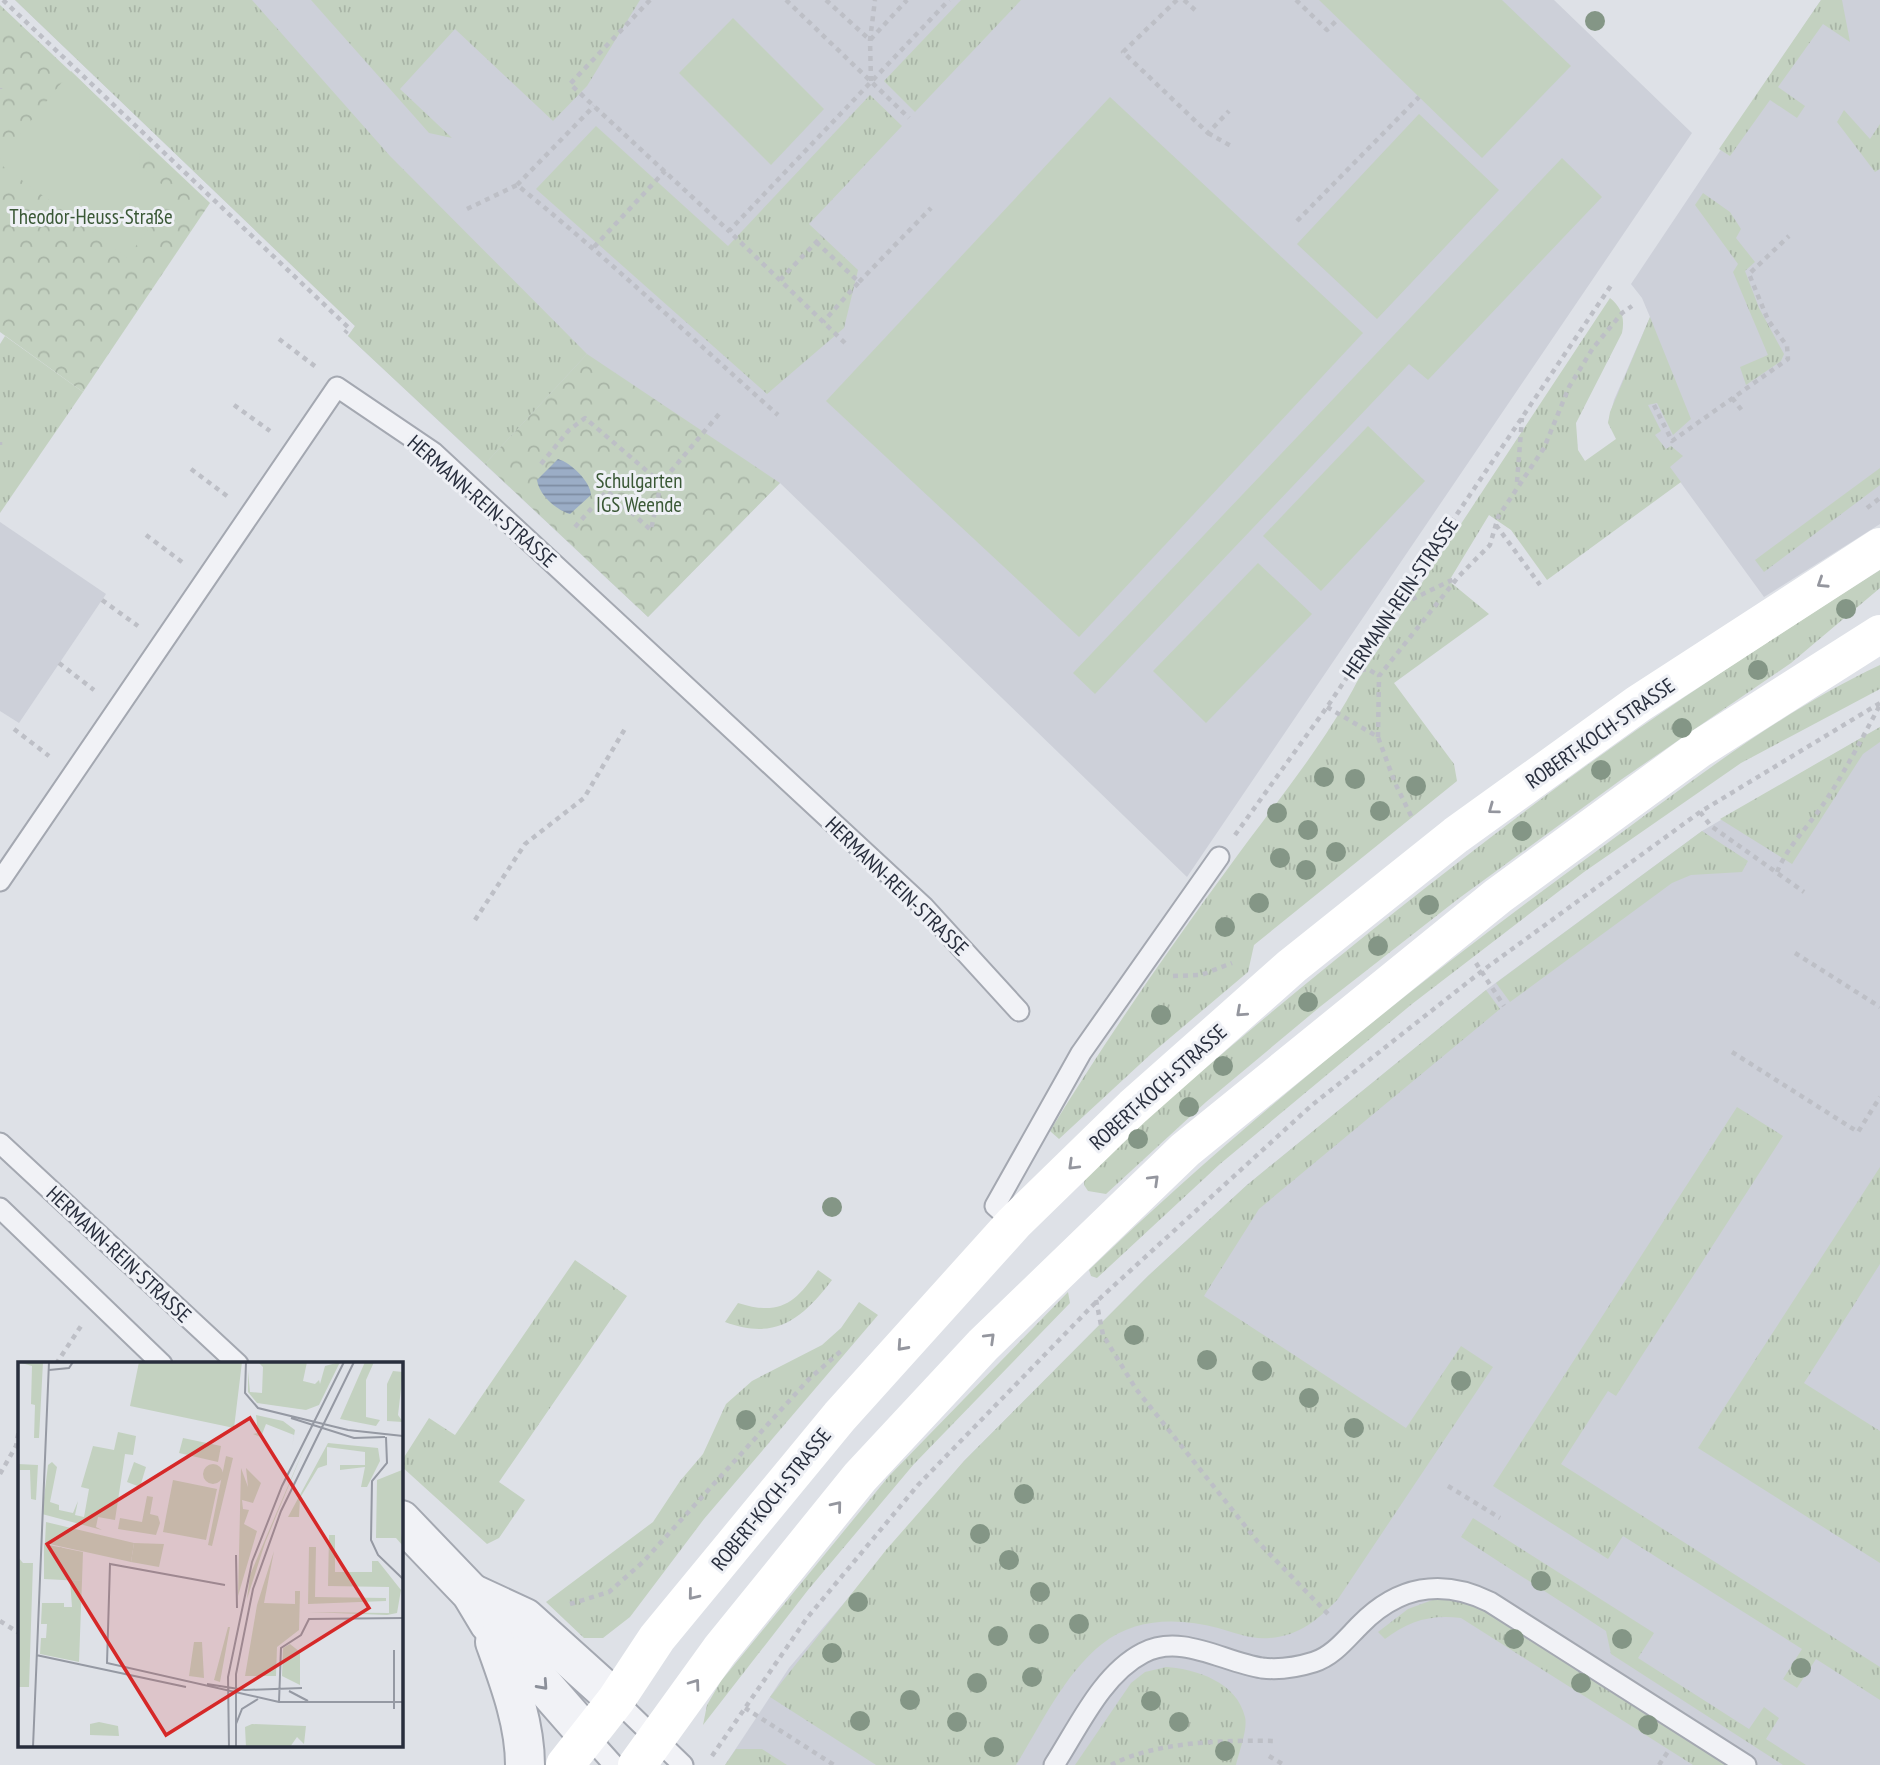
<svg xmlns="http://www.w3.org/2000/svg" width="1880" height="1765" font-family="'PT Sans Narrow',sans-serif">
	<style>
		.built { fill: #cdd0d9 }
		.grass { fill: url(#grass-tufts) }
		.park { fill: url(#park-crowns) }
		.pitch { fill: #c3d1c0 }
		.water { fill: url(#water-rules) }
		.lines { fill: none; stroke-linecap: round; stroke-linejoin: round }
		.lane-casing { stroke: #a4a8b1; stroke-width: 23 }
		.street-casing { stroke: #a4a8b1; stroke-width: 42 }
		.path { stroke: #bdbfc6; stroke-width: 4.5; stroke-dasharray: 5 5; stroke-linecap: butt }
		.lane { stroke: #f1f2f6; stroke-width: 19 }
		.street { stroke: #f1f2f6; stroke-width: 38 }
		.secondary { stroke: #fff; stroke-width: 38 }
		.tree { fill: #849686 }
		.oneway { stroke: #94969e }
		.oneway2 { stroke: #8c909a }
		.labels { text-anchor: middle; dominant-baseline: central; stroke-width: 6; stroke-linejoin: round; paint-order: stroke }
		.park-label { font-size: 21px; fill: #3a5836; stroke: #eef0f5 }
		.street-label { font-size: 21px; fill: #282e3d; stroke: #eef0f5 }
		.inset-road { fill: none; stroke: #9599a3; stroke-width: 2 }
		.view { fill: #d62828; fill-opacity: 0.15; stroke: #d62828; stroke-width: 3.5 }
		.inset-edge { fill: none; stroke: #282e3d; stroke-width: 3.5 }
	</style>
	<defs>
		<pattern id="grass-tufts" width="24" height="20" patternUnits="userSpaceOnUse" patternTransform="scale(1.75)"><rect width="24" height="20" fill="#c3d1c0"/><path d="M3 7l-1-3M5 7V3M7 7l1-3M15 17l-1-3M17 17v-4M19 17l1-3" fill="none" stroke="#a8b4a6"/></pattern>
		<pattern id="park-crowns" width="20" height="18" patternUnits="userSpaceOnUse" patternTransform="scale(1.75)"><rect width="20" height="18" fill="#c3d1c0"/><path d="M2 6a3 3 0 1 1 6 0M12 15a3 3 0 1 1 6 0" fill="none" stroke="#a8b4a6"/></pattern>
		<pattern id="water-rules" width="6" height="5" patternUnits="userSpaceOnUse" patternTransform="scale(1.75)"><rect width="6" height="5" fill="#9badc6"/><path d="M0 2.5h6" fill="none" stroke="#7e8da2"/></pattern>
	</defs>
	<rect width="100%" height="100%" fill="#dee1e7"/>
	<g class="built">
		<polygon points="15,0 1554,0 1692,133 1187,877 780,483 648,617 348,336 355,326"/>
		<polygon points="1821,0 1880,0 1880,524 1764,597 1638,424 1608,423 1614,400 1650,317 1642,298 1631,284"/>
		<polygon points="0,522 106,594 19,723 0,711"/>
		<polygon points="1880,727 1880,1765 725,1765 789,1668 964,1461 1148,1276 1247,1185 1486,990 1702,831"/>
	</g>
	<g class="grass">
		<polygon points="15,0 252,0 390,156 587,354 485,464 348,336 355,326"/>
		<polygon points="311,0 640,0 587,86 553,121 455,29 400,89 452,138 429,133"/>
		<polygon points="961,0 1021,0 915,112 884,81"/>
		<polygon points="1821,0 1842,0 1850,42 1823,24 1778,87 1805,106 1797,118 1770,100 1730,156 1719,149"/>
		<polygon points="870,95 902,126 809,224 858,270 844,328 767,394 536,189 596,126 728,246"/>
		<polygon points="1844,110 1870,139 1880,124 1880,169 1875,172 1837,122"/>
		<polygon points="1703,193 1730,212 1741,229 1736,238 1755,262 1745,271 1759,308 1784,354 1781,361 1746,385 1740,367 1768,355 1733,272 1738,264 1695,205"/>
		<path d="M1610,298C1622,308 1625,318 1622,333L1576,423L1578,450L1585,461L1616,439L1608,423L1610,412L1650,317L1691,419L1673,435L1657,403L1648,405L1661,431L1655,435L1666,449L1671,446L1683,456L1670,467L1681,482L1547,580L1511,530L1489,515L1449,581L1489,614L1394,683L1454,764L1457,781L1254,945L1248,972L1152,1053L1059,1139L1050,1131C1105,1041 1166,953 1229,867C1273,806 1323,747 1358,680Z"/>
		<polygon points="5,336 83,392 0,513 0,344"/>
		<polygon points="1880,468 1880,485 1764,572 1755,560"/>
		<path d="M1880,570V588L1791,663L1622,779L1458,899L1321,1006L1206,1102L1106,1194L1088,1191L1084,1185L1085,1173C1239,1036 1398,905 1564,782C1666,707 1773,638 1880,570Z"/>
		<path d="M1880,665V689L1741,763L1584,872L1412,1004L1220,1164L1097,1278L1091,1276L1089,1270C1249,1117 1420,980 1598,850C1688,784 1778,713 1880,665Z"/>
		<polygon points="1880,727 1880,742 1863,754 1792,864 1720,819"/>
		<polygon points="1702,831 1748,861 1742,872 1691,875 1672,883 1510,1002 1496,983"/>
		<path d="M1486,990L1500,1009L1259,1209L1204,1296L1406,1428L1461,1346L1493,1367L1338,1599C1319,1619 1299,1636 1270,1638C1252,1640 1236,1633 1218,1628C1179,1618 1136,1617 1102,1644C1064,1674 1041,1725 1016,1765H876L770,1697L886,1550L964,1461L1148,1276L1247,1185Z"/>
		<polygon points="1737,1107 1783,1136 1616,1396 1608,1391 1561,1464 1880,1667 1880,1700 1816,1659 1797,1688 1783,1679 1802,1649 1623,1536 1608,1559 1493,1486"/>
		<polygon points="1880,1167 1880,1264 1804,1383 1880,1431 1880,1563 1698,1448"/>
		<polygon points="575,1260 627,1296 499,1482 525,1500 499,1538 487,1544 401,1466 401,1462 429,1418 455,1435"/>
		<path d="M818,1270L832,1280C802,1319 776,1341 725,1322L738,1303C779,1316 795,1304 818,1270Z"/>
		<polygon points="1068,1292 1070,1303 914,1464 808,1590 703,1725 707,1705 721,1681 889,1476"/>
		<polygon points="859,1302 878,1315 704,1519 630,1617 603,1638 584,1638 546,1602 653,1522 680,1481 703,1454 726,1404 752,1381 822,1345 841,1328"/>
		<polygon points="1473,1518 1654,1633 1638,1658 1749,1729 1764,1707 1779,1718 1766,1739 1806,1765 1783,1765 1611,1654 1606,1631 1461,1537"/>
		<path d="M1435,1599H1452L1483,1608L1728,1765H1693L1461,1618C1431,1614 1408,1621 1385,1639L1378,1632L1408,1609Z"/>
		<path d="M1166,1667C1196,1669 1237,1682 1245,1717C1248,1729 1239,1752 1236,1765H1075L1131,1683L1145,1672Z"/>
		<polygon points="736,1749 762,1749 787,1765 725,1765"/>
	</g>
	<g class="park">
		<polygon points="0,5 210,203 83,392 0,332"/>
		<polygon points="587,354 780,483 648,617 485,464"/>
	</g>
	<g class="pitch">
		<polygon points="1319,0 1502,0 1571,66 1482,158"/>
		<polygon points="733,18 824,109 771,165 679,73"/>
		<polygon points="71,71 141,139 139,165 174,195 127,258 0,164 0,159"/>
		<polygon points="1110,97 1363,333 1079,637 826,401"/>
		<polygon points="1419,114 1499,190 1377,319 1297,244"/>
		<polygon points="1562,158 1602,197 1428,380 1409,364 1095,694 1073,673"/>
		<polygon points="1368,426 1425,481 1321,591 1263,536"/>
		<polygon points="1258,563 1312,614 1206,723 1153,671"/>
	</g>
	<path class="water" d="M558,459C571,463 590,481 591,495L570,514C556,510 539,495 537,480Z"/>
	<g class="lines">
		<g class="lane-casing">
			<g id="lane">
				<polyline points="0,881 337,387 433,452 924,907 1019,1011"/>
				<polyline points="0,1143 238,1364"/>
				<polyline points="0,1208 162,1364"/>
				<polyline points="1014,1223 995,1206 1081,1053 1219,857"/>
				<polyline points="616,1700 683,1765"/>
				<polyline points="588,1736 614,1765"/>
				<path d="M1054,1765C1078,1728 1102,1674 1143,1653C1181,1633 1223,1662 1262,1668C1279,1670 1298,1667 1314,1662C1333,1656 1346,1639 1360,1625C1398,1586 1442,1578 1490,1602L1746,1765"/>
			</g>
		</g>
		<g class="street-casing">
			<g id="street">
				<polyline points="401,1520 471,1593 489,1623 588,1736"/>
				<polyline points="471,1593 525,1618 616,1700"/>
				<path d="M495,1642C509,1681 525,1723 525,1765"/>
			</g>
		</g>
		<g class="path">
			<polyline points="3,0 349,328 345,333"/>
			<polyline points="650,0 570,84 729,231"/>
			<polyline points="786,0 909,118"/>
			<polyline points="826,0 870,40 907,0"/>
			<polyline points="1177,0 1123,52 1208,133 1229,111"/>
			<polyline points="1184,0 1195,10"/>
			<polyline points="1296,0 1327,30 1338,19"/>
			<polyline points="871,81 870,40 875,0"/>
			<polyline points="0,88 0,89"/>
			<polyline points="1208,133 1231,146"/>
			<polyline points="517,185 594,106"/>
			<path d="M467,209L517,185C608,258 691,338 778,415"/>
			<polyline points="1297,221 1419,97"/>
			<polyline points="816,242 859,282 823,322"/>
			<polyline points="594,247 665,171"/>
			<polyline points="780,280 822,236"/>
			<polyline points="859,282 931,208"/>
			<polyline points="279,339 316,367"/>
			<polyline points="845,343 729,231 949,0"/>
			<polyline points="1732,398 1744,413"/>
			<polyline points="234,405 270,431"/>
			<polyline points="1654,405 1672,441 1788,359 1787,346 1768,320 1749,274 1789,236"/>
			<polyline points="0,442 0,445"/>
			<polyline points="541,464 569,430 585,418 661,483"/>
			<polyline points="191,469 227,496"/>
			<polyline points="1517,482 1522,418"/>
			<polyline points="1867,508 1880,498"/>
			<polyline points="1496,525 1540,585"/>
			<polyline points="575,527 607,491 651,530 661,483 719,414"/>
			<polyline points="146,535 182,562"/>
			<polyline points="102,600 138,626"/>
			<polyline points="1394,608 1456,578"/>
			<polyline points="59,663 94,690"/>
			<polyline points="1351,672 1368,669 1379,676"/>
			<polyline points="1327,707 1378,737 1395,783 1413,820"/>
			<polyline points="14,729 49,756"/>
			<polyline points="1378,737 1379,676 1459,576 1490,545 1498,517 1544,448 1569,387 1593,348 1622,313 1632,306"/>
			<polyline points="1700,812 1711,826 1804,892"/>
			<polyline points="1235,835 1327,707 1612,284"/>
			<path d="M1777,872C1787,848 1804,831 1820,809C1843,776 1861,740 1880,705"/>
			<polyline points="475,920 525,844 584,798 626,727"/>
			<polyline points="1795,953 1880,1007"/>
			<polyline points="1476,963 1504,1006"/>
			<polyline points="1173,976 1201,975 1232,963"/>
			<polyline points="1732,1052 1858,1132 1880,1097"/>
			<polyline points="1096,1300 1103,1335 1136,1389 1258,1542 1329,1615"/>
			<polyline points="56,1364 81,1326"/>
			<polyline points="0,1474 16,1446 19,1430"/>
			<polyline points="1448,1486 1500,1518"/>
			<polyline points="570,1604 609,1592 643,1562 809,1379 841,1351"/>
			<polyline points="0,1621 19,1633"/>
			<polyline points="745,1708 834,1765"/>
			<polyline points="712,1756 807,1618 918,1485 1097,1301 1312,1105 1482,971 1700,812 1880,703"/>
			<polyline points="1269,1756 1284,1765"/>
			<path d="M1111,1765C1156,1741 1227,1740 1277,1741"/>
			<polyline points="1659,1765 1669,1750"/>
		</g>
		<use href="#lane" class="lane"/>
		<use href="#street" class="street"/>
		<g class="secondary">
			<polyline points="565,1765 616,1700 657,1638 840,1416 1014,1223 1133,1107 1292,966 1456,835 1638,704 1880,547"/>
			<polyline points="637,1765 720,1650 860,1477 983,1345 1185,1150 1498,896 1699,749 1880,634"/>
		</g>
	</g>
	<g class="tree">
		<circle cx="1595" cy="21" r="10"/>
		<circle cx="1846" cy="609" r="10"/>
		<circle cx="1758" cy="670" r="10"/>
		<circle cx="1682" cy="728" r="10"/>
		<circle cx="1601" cy="770" r="10"/>
		<circle cx="1324" cy="777" r="10"/>
		<circle cx="1355" cy="779" r="10"/>
		<circle cx="1416" cy="786" r="10"/>
		<circle cx="1380" cy="811" r="10"/>
		<circle cx="1277" cy="813" r="10"/>
		<circle cx="1308" cy="830" r="10"/>
		<circle cx="1522" cy="831" r="10"/>
		<circle cx="1336" cy="852" r="10"/>
		<circle cx="1280" cy="858" r="10"/>
		<circle cx="1306" cy="870" r="10"/>
		<circle cx="1259" cy="903" r="10"/>
		<circle cx="1429" cy="905" r="10"/>
		<circle cx="1225" cy="927" r="10"/>
		<circle cx="1378" cy="946" r="10"/>
		<circle cx="1308" cy="1002" r="10"/>
		<circle cx="1161" cy="1015" r="10"/>
		<circle cx="1223" cy="1066" r="10"/>
		<circle cx="1189" cy="1107" r="10"/>
		<circle cx="1138" cy="1139" r="10"/>
		<circle cx="832" cy="1207" r="10"/>
		<circle cx="1134" cy="1335" r="10"/>
		<circle cx="1207" cy="1360" r="10"/>
		<circle cx="1262" cy="1371" r="10"/>
		<circle cx="1461" cy="1381" r="10"/>
		<circle cx="1309" cy="1398" r="10"/>
		<circle cx="746" cy="1420" r="10"/>
		<circle cx="1354" cy="1428" r="10"/>
		<circle cx="1024" cy="1494" r="10"/>
		<circle cx="980" cy="1534" r="10"/>
		<circle cx="1009" cy="1560" r="10"/>
		<circle cx="1541" cy="1581" r="10"/>
		<circle cx="1040" cy="1592" r="10"/>
		<circle cx="858" cy="1602" r="10"/>
		<circle cx="1079" cy="1624" r="10"/>
		<circle cx="1039" cy="1634" r="10"/>
		<circle cx="998" cy="1636" r="10"/>
		<circle cx="1514" cy="1639" r="10"/>
		<circle cx="1622" cy="1639" r="10"/>
		<circle cx="832" cy="1653" r="10"/>
		<circle cx="1801" cy="1668" r="10"/>
		<circle cx="1032" cy="1677" r="10"/>
		<circle cx="977" cy="1683" r="10"/>
		<circle cx="1581" cy="1683" r="10"/>
		<circle cx="910" cy="1700" r="10"/>
		<circle cx="1151" cy="1701" r="10"/>
		<circle cx="860" cy="1721" r="10"/>
		<circle cx="957" cy="1722" r="10"/>
		<circle cx="1179" cy="1722" r="10"/>
		<circle cx="1648" cy="1725" r="10"/>
		<circle cx="994" cy="1747" r="10"/>
		<circle cx="1225" cy="1751" r="10"/>
	</g>
	<defs><path id="oneway-chevron" d="M-2-3.5L2.5 0L-2 3.5" fill="none" stroke-width="1.6" stroke-linecap="round" stroke-linejoin="round" transform="scale(1.75)"/></defs>
	<g class="oneway">
		<use href="#oneway-chevron" transform="translate(1822 583) rotate(147)"/>
		<use href="#oneway-chevron" transform="translate(1493 809) rotate(144)"/>
		<use href="#oneway-chevron" transform="translate(1241 1012) rotate(138)"/>
		<use href="#oneway-chevron" transform="translate(1073 1165) rotate(136)"/>
		<use href="#oneway-chevron" transform="translate(1154 1180) rotate(-44)"/>
		<use href="#oneway-chevron" transform="translate(990 1338) rotate(-44)"/>
		<use href="#oneway-chevron" transform="translate(902 1346) rotate(132)"/>
		<use href="#oneway-chevron" transform="translate(837 1506) rotate(-51)"/>
		<use href="#oneway-chevron" transform="translate(693 1595) rotate(129)"/>
		<use href="#oneway-chevron" transform="translate(695 1684) rotate(-54)"/>
	</g>
	<use class="oneway2" href="#oneway-chevron" transform="translate(543 1685) rotate(48)"/>
	<g class="labels">
		<g class="park-label">
			<text x="91" y="216">Theodor-Heuss-Straße</text>
			<text x="639" y="480">Schulgarten<tspan x="639" dy="24">IGS Weende</tspan></text>
		</g>
		<g class="street-label">
			<text transform="translate(482 501) rotate(41)">HERMANN-REIN-STRASSE</text>
			<text transform="translate(1400 598) rotate(-56)">HERMANN-REIN-STRASSE</text>
			<text transform="translate(1600 733) rotate(-35)">ROBERT-KOCH-STRASSE</text>
			<text transform="translate(897 886) rotate(44)">HERMANN-REIN-STRASSE</text>
			<text transform="translate(1158 1087) rotate(-42)">ROBERT-KOCH-STRASSE</text>
			<text transform="translate(119 1254) rotate(43)">HERMANN-REIN-STRASSE</text>
			<text transform="translate(771 1499) rotate(-51)">ROBERT-KOCH-STRASSE</text>
		</g>
	</g>
	<g transform="translate(18 1362)">
		<rect width="385" height="385" fill="#dee1e7"/>
		<path d="M0,0H25L21,76H16L17,43L13,42L14,4ZM121,0H224L216,66L112,44ZM240,0H289L285,19L297,22L301,18L302,22L307,4L322,0L301,43L288,48L239,41L230,30V9L232,30L244,31L245,5ZM347,0H356L348,18V55L362,58L358,64L322,57ZM375,9L385,10L380,53L385,60L369,59V22ZM238,53L265,59L277,68L274,85L276,73L248,62L243,75L235,72L240,71ZM100,70L118,74L115,93L107,92L97,158L80,155L78,165L84,168L24,152L30,103L34,100L39,105L32,140L41,143V148L55,151L60,139L57,153L66,155L71,127L63,125L75,84L96,88ZM290,77L247,181L229,237L232,213ZM310,81L360,86L362,99L349,125H343L347,105L322,108V103H347V90L309,85V103L300,106L282,136L281,155H270ZM116,100L128,105L122,125L109,120ZM0,102L20,103L18,138L13,137L12,108H1ZM223,106L230,125L228,106L243,121L235,141L224,138L225,147L231,148L226,162L239,169L220,234ZM384,108L383,172L385,184L378,176H358L359,118ZM129,134L135,135L132,152L140,154L142,161L138,173L100,167L102,156L124,160ZM28,160L116,181L113,200L27,181ZM311,173H317V210H354V199H360L383,228L379,251L369,253L290,250L371,251V225L310,224ZM291,185H298L297,235L368,236V239L290,242ZM256,189L246,241L277,242V229H282L281,268L259,285L258,314H227L239,243ZM0,195L5,201H15L11,325H0ZM52,218L64,219L61,300L22,292L23,276H28L29,262H23L24,241H46V245H54ZM210,265H212L202,320L196,318ZM176,280H184L186,316L171,314ZM272,282L282,290V323L264,314L265,286ZM234,362L288,364L286,382L279,375L272,385H228L227,365Z" fill="#c3d1c0"/>
		<path d="M116,181L146,182L141,205L113,200ZM26,182L65,190L64,219L26,217ZM81,360L100,364L101,374L72,373V362Z" fill="#c3d1c0"/>
		<path d="M165,76L203,84L200,100L161,91ZM208,94L215,96L194,184L190,183ZM185 112a10 10 0 1 1 20 0a10 10 0 1 1-20 0ZM155,118L199,127L188,178L145,170ZM42,185L61,192L60,202L40,200Z" fill="#c3d1c0"/>
		<path class="inset-road" d="M228,0L227,31L240,46L330,68L385,74M31,8L51,6L55,0M273,56L336,76L367,75M368,75L369,101L354,119L353,178L360,193L385,217M218,193L219,246M207,223L92,202L89,301L261,340H385M18,293L168,325M189,322L227,328L284,326M271,329L290,339M261,340L263,286L283,273L291,257L385,256M376,347V288M218,362L224,347L240,337M15,385L31,0M211,385L210,315L234,200L264,124L326,0M218,385V312L235,227L263,149L336,0"/>
		<path class="view" d="M232,56L351,246L148,373L29,182Z"/>
		<rect width="385" height="385" class="inset-edge"/>
	</g>
</svg>
